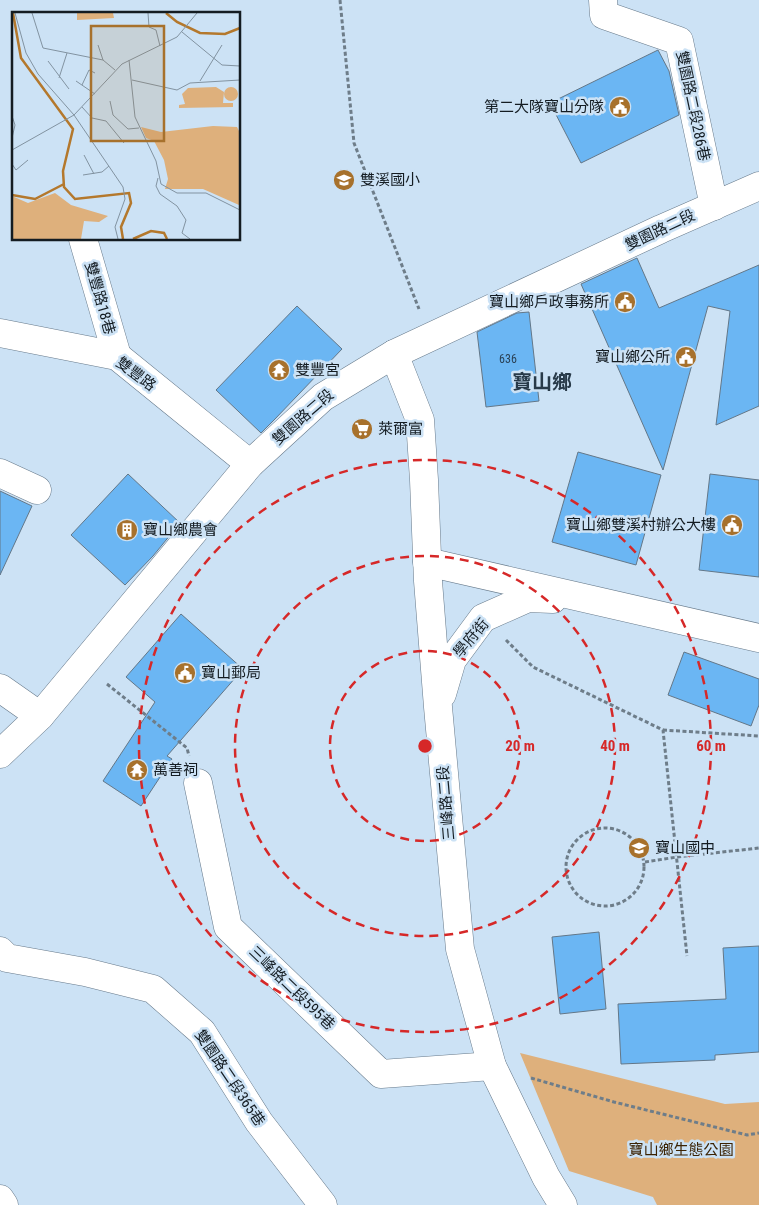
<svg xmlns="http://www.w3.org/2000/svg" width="759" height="1205" font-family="'Roboto Condensed','Noto Sans TC',sans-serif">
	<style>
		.green { fill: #deb07c }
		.building { fill: #6bb6f3; stroke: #637788 }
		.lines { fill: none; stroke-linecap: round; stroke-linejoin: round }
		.minor-casing { stroke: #677a8b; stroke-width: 29 }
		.path { stroke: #6e7d89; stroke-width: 3; stroke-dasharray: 4 2.5; stroke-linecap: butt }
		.minor { stroke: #fff; stroke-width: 28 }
		.ring { fill: none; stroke: #d62828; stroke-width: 2.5; stroke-dasharray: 9 6 }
		.labels { text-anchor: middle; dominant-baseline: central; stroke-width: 5; stroke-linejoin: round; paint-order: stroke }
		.number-label { font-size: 12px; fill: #2a4256 }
		.street-label { font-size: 15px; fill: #141c22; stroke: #cce2f5 }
		.poi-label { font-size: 15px; fill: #141c22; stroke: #cce2f5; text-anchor: start }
		.park-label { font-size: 15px; fill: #3c2303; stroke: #cce2f5 }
		.district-label { font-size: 20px; font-weight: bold; fill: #283a49; stroke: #cce2f5 }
		.inset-river { fill: none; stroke: #b4782c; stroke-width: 2.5 }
		.inset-road { fill: none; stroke: #8293a1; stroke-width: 1 }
		.view { fill: #a7712c; fill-opacity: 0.15; stroke: #a7712c; stroke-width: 2.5 }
		.inset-edge { fill: none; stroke: #141c22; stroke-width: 2.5 }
		.centre { fill: #d62828; stroke: #cce2f5; stroke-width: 2.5 }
		.ring-label { font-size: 15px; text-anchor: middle; font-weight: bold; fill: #d62828; stroke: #cce2f5; stroke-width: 5; stroke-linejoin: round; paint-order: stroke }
	</style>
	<rect width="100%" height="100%" fill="#cce2f5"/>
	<polygon class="green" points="520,1053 725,1104 759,1102 759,1205 657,1205 653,1197 569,1171"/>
	<g class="building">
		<polygon points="658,50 669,71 679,115 581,163 550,103"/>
		<polygon points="637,258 659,308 759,265 759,406 716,425 730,311 708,306 663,470 581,284"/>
		<polygon points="297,306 342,349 275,419 261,433 216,390"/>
		<polygon points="529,312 539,401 486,407 477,332 517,313"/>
		<polygon points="578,452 661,475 636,565 552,542"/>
		<polygon points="128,474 180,523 153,556 125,585 71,535"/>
		<polygon points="710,474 759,480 759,577 699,570"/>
		<polygon points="0,491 32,506 0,575"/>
		<polygon points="181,614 243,669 167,756 172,759 141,806 103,781 155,702 126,677"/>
		<polygon points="684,652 759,679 759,705 751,726 668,695"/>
		<polygon points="599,932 606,1009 560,1014 552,937"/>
		<polygon points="759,946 759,1052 715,1055 715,1060 621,1064 618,1004 726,999 723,948"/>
	</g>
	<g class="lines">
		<g class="minor-casing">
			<g id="minor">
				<polyline points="603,0 604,15 679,41 714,206"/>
				<polyline points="83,239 117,356"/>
				<polyline points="0,333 117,356 250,464"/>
				<polyline points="394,354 420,420 424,480 428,581 438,707 460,949 492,1066 546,1177 563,1205"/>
				<polyline points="0,473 37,490"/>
				<polyline points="427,562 759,638"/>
				<polyline points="0,688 40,716"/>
				<polyline points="442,694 452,660 483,618 528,598 553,599"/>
				<polyline points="0,754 40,716 250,464 323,397 394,354 661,229 759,186"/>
				<polyline points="198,783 228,927 381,1074 492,1066"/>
				<polyline points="0,951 7,958 85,972 153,989 202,1032 259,1122 323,1205"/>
				<polyline points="0,1199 4,1205"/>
			</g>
		</g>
		<g class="path">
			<polyline points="340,0 354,143 419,309"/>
			<polyline points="506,640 533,667 663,730 687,956"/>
			<polyline points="107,684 187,748 189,756"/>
			<polyline points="663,730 759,736"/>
			<circle cx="605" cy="867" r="39"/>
			<polyline points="645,862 677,857 759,848"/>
			<polyline points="531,1078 614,1102 747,1135 759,1133"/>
		</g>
		<use href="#minor" class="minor"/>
	</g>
	<g class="ring">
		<circle cx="425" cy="746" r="95"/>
		<circle cx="425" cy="746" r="190"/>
		<circle cx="425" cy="746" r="286"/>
	</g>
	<defs>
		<g id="civic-disc" transform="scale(1.125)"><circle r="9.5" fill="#a7712c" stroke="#cce2f5"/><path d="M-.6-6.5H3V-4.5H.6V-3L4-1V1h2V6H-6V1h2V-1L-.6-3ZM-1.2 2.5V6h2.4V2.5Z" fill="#fff"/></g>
		<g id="school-disc" transform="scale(1.125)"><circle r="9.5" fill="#a7712c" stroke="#cce2f5"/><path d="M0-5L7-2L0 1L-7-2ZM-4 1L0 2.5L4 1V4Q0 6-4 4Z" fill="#fff"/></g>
		<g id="temple-disc" transform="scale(1.125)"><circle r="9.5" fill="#a7712c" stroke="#cce2f5"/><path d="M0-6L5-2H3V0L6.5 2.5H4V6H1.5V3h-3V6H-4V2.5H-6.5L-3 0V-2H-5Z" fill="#fff"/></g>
		<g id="supermarket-disc" transform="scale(1.125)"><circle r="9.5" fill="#a7712c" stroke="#cce2f5"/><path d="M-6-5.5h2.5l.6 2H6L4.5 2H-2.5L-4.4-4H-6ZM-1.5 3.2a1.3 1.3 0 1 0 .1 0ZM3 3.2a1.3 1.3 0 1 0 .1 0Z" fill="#fff"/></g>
		<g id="building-disc" transform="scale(1.125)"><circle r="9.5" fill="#a7712c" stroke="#cce2f5"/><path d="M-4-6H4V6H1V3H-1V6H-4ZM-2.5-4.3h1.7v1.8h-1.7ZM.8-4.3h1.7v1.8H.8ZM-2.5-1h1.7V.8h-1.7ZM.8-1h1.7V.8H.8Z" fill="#fff"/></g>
	</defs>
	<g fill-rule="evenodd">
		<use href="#civic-disc" x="620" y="107"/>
		<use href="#school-disc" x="344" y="180"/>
		<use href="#civic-disc" x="625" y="302"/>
		<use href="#civic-disc" x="686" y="357"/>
		<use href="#temple-disc" x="279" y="370"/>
		<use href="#supermarket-disc" x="362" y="429"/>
		<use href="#civic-disc" x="732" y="525"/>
		<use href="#building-disc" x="127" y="530"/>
		<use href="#civic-disc" x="185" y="673"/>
		<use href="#temple-disc" x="137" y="770"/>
		<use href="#school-disc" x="639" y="848"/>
	</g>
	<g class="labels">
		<g class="number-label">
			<text x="508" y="359">636</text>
		</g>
		<g class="street-label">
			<text transform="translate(693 106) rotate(78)">雙園路二段286巷</text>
			<text transform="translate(660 230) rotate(-25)">雙園路二段</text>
			<text transform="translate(100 298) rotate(74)">雙豐路18巷</text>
			<text transform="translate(136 374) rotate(37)">雙豐路</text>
			<text transform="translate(303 417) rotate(-41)">雙園路二段</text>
			<text transform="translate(471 638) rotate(-50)">學府街</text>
			<text transform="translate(446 803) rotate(-95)">三峰路二段</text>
			<text transform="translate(292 988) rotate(44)">三峰路二段595巷</text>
			<text transform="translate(230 1078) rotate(56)">雙園路二段365巷</text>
		</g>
		<g class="poi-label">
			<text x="604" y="107" text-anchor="end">第二大隊寶山分隊</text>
			<text x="360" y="180">雙溪國小</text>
			<text x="609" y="302" text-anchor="end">寶山鄉戶政事務所</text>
			<text x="670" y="357" text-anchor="end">寶山鄉公所</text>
			<text x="295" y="370">雙豐宮</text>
			<text x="378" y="429">萊爾富</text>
			<text x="716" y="525" text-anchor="end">寶山鄉雙溪村辦公大樓</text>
			<text x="143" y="530">寶山鄉農會</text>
			<text x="201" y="673">寶山郵局</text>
			<text x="153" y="770">萬善祠</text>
			<text x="655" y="848">寶山國中</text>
		</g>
		<g class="park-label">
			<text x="681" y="1150">寶山鄉生態公園</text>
		</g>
		<g class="district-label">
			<text x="542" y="382">寶山鄉</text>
		</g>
	</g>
	<g transform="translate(12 12)">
		<rect width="228" height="228" fill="#cce2f5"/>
		<path d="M65,1H101L102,6L65,8ZM212 82a7 7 0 1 1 14 0a7 7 0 1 1-14 0ZM204,75L212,80L211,91H221V95L167,96V93L173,92L170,82L176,76ZM201,114L225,115L227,119V193L191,177H153L156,167L152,148L142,129L134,126L129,115L149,120ZM43,181L59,193L96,204L87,210L72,209L69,227H0V184L16,191Z" fill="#deb07c"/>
		<path class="inset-river" d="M1,1L9,46L61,117L51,159L52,175L63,187L117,181L119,191L109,215L111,227M154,1L165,10L188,21L213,22L228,16M0,183L23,187L52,172M121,227L139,219L152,221L155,227"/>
		<path class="inset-road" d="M3,1L14,41L26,62L62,103L111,175L113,187L103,215L106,227M20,1L31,36L91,48L103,58M136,1L137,15L144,18L148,34M170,20L210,53L228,54M86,33L91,48M117,48L123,105L144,149L149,172L165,181H194L228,198M36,49L57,77M47,66L55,41M120,68L165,78L178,71L228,68M64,69L83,82M188,69L210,33M70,73L77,58L83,61M98,89L101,103L116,117L127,116M70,95L80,106L94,109L112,131M0,104L3,113L0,126M0,138L62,103L110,52L165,25L185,1M72,143L82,162M0,152L4,158L16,148M71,163L90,160L97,154M146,166L144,174L148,182L165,194L174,208L170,221L178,227"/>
		<path class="view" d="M79,14H152V129H79Z"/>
		<rect width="228" height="228" class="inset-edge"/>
	</g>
	<circle cx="425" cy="746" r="8" class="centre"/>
	<g class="ring-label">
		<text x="520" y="751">20 m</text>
		<text x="615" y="751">40 m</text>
		<text x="711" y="751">60 m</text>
	</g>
</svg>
